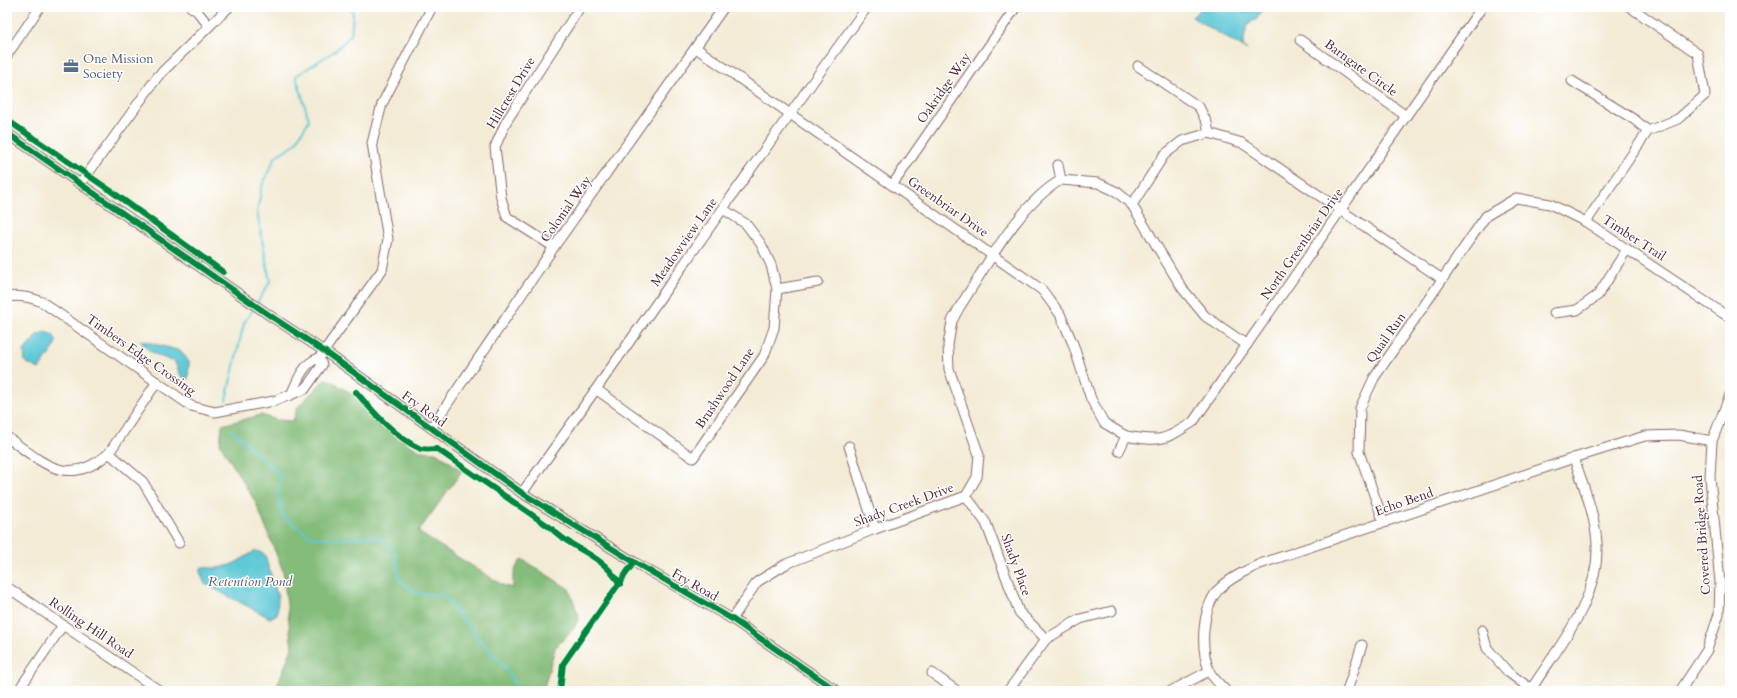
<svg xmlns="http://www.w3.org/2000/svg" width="1737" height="698" font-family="Cardo,serif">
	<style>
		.forest { fill: #84bc79; stroke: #676e52 }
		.water { fill: #5dc8d6; stroke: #547480 }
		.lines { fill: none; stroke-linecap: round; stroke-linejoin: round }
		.stream { stroke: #5dc8d6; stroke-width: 2 }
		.minor-casing { stroke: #856666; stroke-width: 11 }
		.minor { stroke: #fff; stroke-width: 9 }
		.cycleway-casing { stroke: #fff; stroke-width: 8 }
		.cycleway { stroke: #00873e; stroke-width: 6 }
		.labels { text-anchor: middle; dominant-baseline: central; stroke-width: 3; stroke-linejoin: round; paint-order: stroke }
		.service-label { font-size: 13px; fill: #4e5e75; stroke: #fff; text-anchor: start }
		.street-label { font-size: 13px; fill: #4a1f2b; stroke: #fff }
		.water-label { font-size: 14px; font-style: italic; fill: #515a67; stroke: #fff }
	</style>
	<rect width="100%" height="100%" fill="#fff"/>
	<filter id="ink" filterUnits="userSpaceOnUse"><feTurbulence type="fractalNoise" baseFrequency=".025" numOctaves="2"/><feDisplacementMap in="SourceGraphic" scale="8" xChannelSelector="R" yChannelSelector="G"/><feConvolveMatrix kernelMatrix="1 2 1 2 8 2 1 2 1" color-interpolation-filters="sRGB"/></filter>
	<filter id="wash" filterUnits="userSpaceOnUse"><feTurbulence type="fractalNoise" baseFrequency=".012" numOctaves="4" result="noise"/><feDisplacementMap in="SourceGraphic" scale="16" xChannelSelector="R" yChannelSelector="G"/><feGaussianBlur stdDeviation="0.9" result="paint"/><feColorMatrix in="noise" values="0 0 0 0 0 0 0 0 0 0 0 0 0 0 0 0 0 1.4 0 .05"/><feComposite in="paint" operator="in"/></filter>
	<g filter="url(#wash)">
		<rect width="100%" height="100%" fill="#f3ebd5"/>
		<path class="forest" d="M325,379L332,381L352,394L383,426L397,437L420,451L436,452L462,471L418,532L504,586L513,588C512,575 514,569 522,559L569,589L579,617L574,628L555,648L543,691H275L292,648L283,571L256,503L220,444L222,425L261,415L277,420L293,421L297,408Z"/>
		<g class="water">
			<polygon points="1203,7 1264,7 1257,19 1247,24 1243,45 1247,50 1192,17"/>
			<polygon points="46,332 53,335 56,340 54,348 39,369 25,362 24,351 38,334"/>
			<path d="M140,340L181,351L189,362L188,379H185L180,375L175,362C161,357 148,353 140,340Z"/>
			<path d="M255,551L261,552L265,555L278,598L277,614L270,618L205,584L200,572L202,567C226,571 235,563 255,551Z"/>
		</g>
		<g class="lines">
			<g class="stream">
				<polyline points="257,303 270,282 257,212 262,186 276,156 295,144 309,120 296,76 336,50 351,35 353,13 351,7"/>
				<polyline points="226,400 244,323 254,308"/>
				<polyline points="232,430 281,476 278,498 284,517 311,537 344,539 375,536 394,550 400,581 417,593 443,595 472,631 509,672 517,691"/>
			</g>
		</g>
	</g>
	<g filter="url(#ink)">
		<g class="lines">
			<g class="minor-casing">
				<g id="minor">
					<polyline points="191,7 197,11 209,26"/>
					<polyline points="1300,40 1406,116"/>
					<polyline points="696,48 1042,290 1060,314 1073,344 1091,399 1104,423 1126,436"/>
					<polyline points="7,55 40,7"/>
					<polyline points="1138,66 1199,107 1207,123 1209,133"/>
					<polyline points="1572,81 1635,120 1648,131"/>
					<polyline points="7,133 272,317 324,351 522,493 634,562 732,619 837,691"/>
					<polyline points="1209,133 1242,143 1442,279"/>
					<polyline points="1058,165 1061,180 1098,183 1117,192 1132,205 1182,288 1205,316 1247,345"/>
					<polyline points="81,183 158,76 229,7"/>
					<polyline points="893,184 1016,7"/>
					<polyline points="1132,205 1164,155 1182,141 1209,133"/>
					<polyline points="1586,222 1648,131 1678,119 1705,95 1698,54 1630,7"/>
					<polyline points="554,247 507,217 501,198 495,147 506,122 580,7"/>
					<polyline points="777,289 818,282"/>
					<path d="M7,297C20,295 30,297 42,302L191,406L215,412L274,401L305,389L322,365L319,358"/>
					<polyline points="1554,313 1577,310 1598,295 1627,249"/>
					<polyline points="597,390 693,458 764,356 774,328 777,289 771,265 761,244 746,224 723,209"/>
					<path d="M291,395C297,381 304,362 319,358L382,270L388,239L372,143L382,104L432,7"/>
					<polyline points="431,428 554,247 724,7"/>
					<path d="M7,437C43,463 68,489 109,453L157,382"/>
					<polyline points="849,446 875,529"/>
					<path d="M1119,451L1126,436C1160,442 1164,441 1193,422L1482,7"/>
					<polyline points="109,453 143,482 179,543"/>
					<path d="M522,493C638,332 750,167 867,7"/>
					<polyline points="966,496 986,523 1019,612 1046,639"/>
					<polyline points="1384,523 1359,452 1360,408 1374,378 1486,216 1516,198 1550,204 1586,222 1730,318"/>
					<polyline points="7,587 160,691"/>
					<path d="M732,619L757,582L786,564L875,529L966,496L977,477L979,455L949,369L948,345L952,321L959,308C985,268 1020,203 1061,180"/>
					<polyline points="1482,630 1487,648 1508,672 1531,689"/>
					<polyline points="932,673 957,691"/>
					<polyline points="18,691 63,625"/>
					<polyline points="1008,691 1046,639 1080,619 1112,611"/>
					<polyline points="1171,691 1209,671"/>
					<path d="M1226,691C1221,685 1211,677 1209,670C1200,647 1202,609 1218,590C1230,578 1245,571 1260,564L1574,458L1645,436L1679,435L1712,441"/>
					<polyline points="1347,691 1362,645"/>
					<path d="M1530,691C1558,646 1600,601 1597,543C1595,514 1583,485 1574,458"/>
					<polyline points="1680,691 1707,650 1719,614 1720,582 1710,477 1712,441 1730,395"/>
				</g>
			</g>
			<use href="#minor" class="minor"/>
			<g class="cycleway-casing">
				<g id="cycleway">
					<polyline points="7,120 111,191 223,272"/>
					<polyline points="7,133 272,317 324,351 522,493 634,562 732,619 837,691"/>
					<path d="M356,392C374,413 396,438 421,449C426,450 432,449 437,449L551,528C566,544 582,548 599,561C608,567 614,575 620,584"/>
					<polyline points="560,691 563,664 634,562"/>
				</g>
			</g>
			<use href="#cycleway" class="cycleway"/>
		</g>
	</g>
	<defs>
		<g id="office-bare" transform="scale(1.2)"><path d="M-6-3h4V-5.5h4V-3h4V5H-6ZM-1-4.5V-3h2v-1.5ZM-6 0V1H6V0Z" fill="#5c6f8a" stroke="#fff" stroke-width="2.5" paint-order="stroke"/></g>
	</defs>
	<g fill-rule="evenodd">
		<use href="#office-bare" x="71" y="66"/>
	</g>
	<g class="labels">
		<g class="service-label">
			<text x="83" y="59">One Mission<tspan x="83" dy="15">Society</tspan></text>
		</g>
		<g class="street-label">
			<text transform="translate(1361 68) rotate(36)">Barngate Circle</text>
			<text transform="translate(944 88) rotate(-55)">Oakridge Way</text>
			<text transform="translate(511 93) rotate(-59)">Hillcrest Drive</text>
			<text transform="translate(948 207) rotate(35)">Greenbriar Drive</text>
			<text transform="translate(566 209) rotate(-55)">Colonial Way</text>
			<text transform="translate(1634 238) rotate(33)">Timber Trail</text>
			<text transform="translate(684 242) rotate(-55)">Meadowview Lane</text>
			<text transform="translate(1302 244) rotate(-55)">North Greenbriar Drive</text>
			<text transform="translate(1386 338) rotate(-55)">Quail Run</text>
			<text transform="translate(141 355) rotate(35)">Timbers Edge Crossing</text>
			<text transform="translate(725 388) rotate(-56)">Brushwood Lane</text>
			<text transform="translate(424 409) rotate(36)">Fry Road</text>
			<text transform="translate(1404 502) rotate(-19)">Echo Bend</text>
			<text transform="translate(904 505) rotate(-20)">Shady Creek Drive</text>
			<text transform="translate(1702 535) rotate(-94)">Covered Bridge Road</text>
			<text transform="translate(1016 565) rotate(70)">Shady Place</text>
			<text transform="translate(695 585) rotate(30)">Fry Road</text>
			<text transform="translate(91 628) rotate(34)">Rolling Hill Road</text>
		</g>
		<g class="water-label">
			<text x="250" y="581">Retention Pond</text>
		</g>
	</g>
	<rect width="1737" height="698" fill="none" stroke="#fff" stroke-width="24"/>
</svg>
